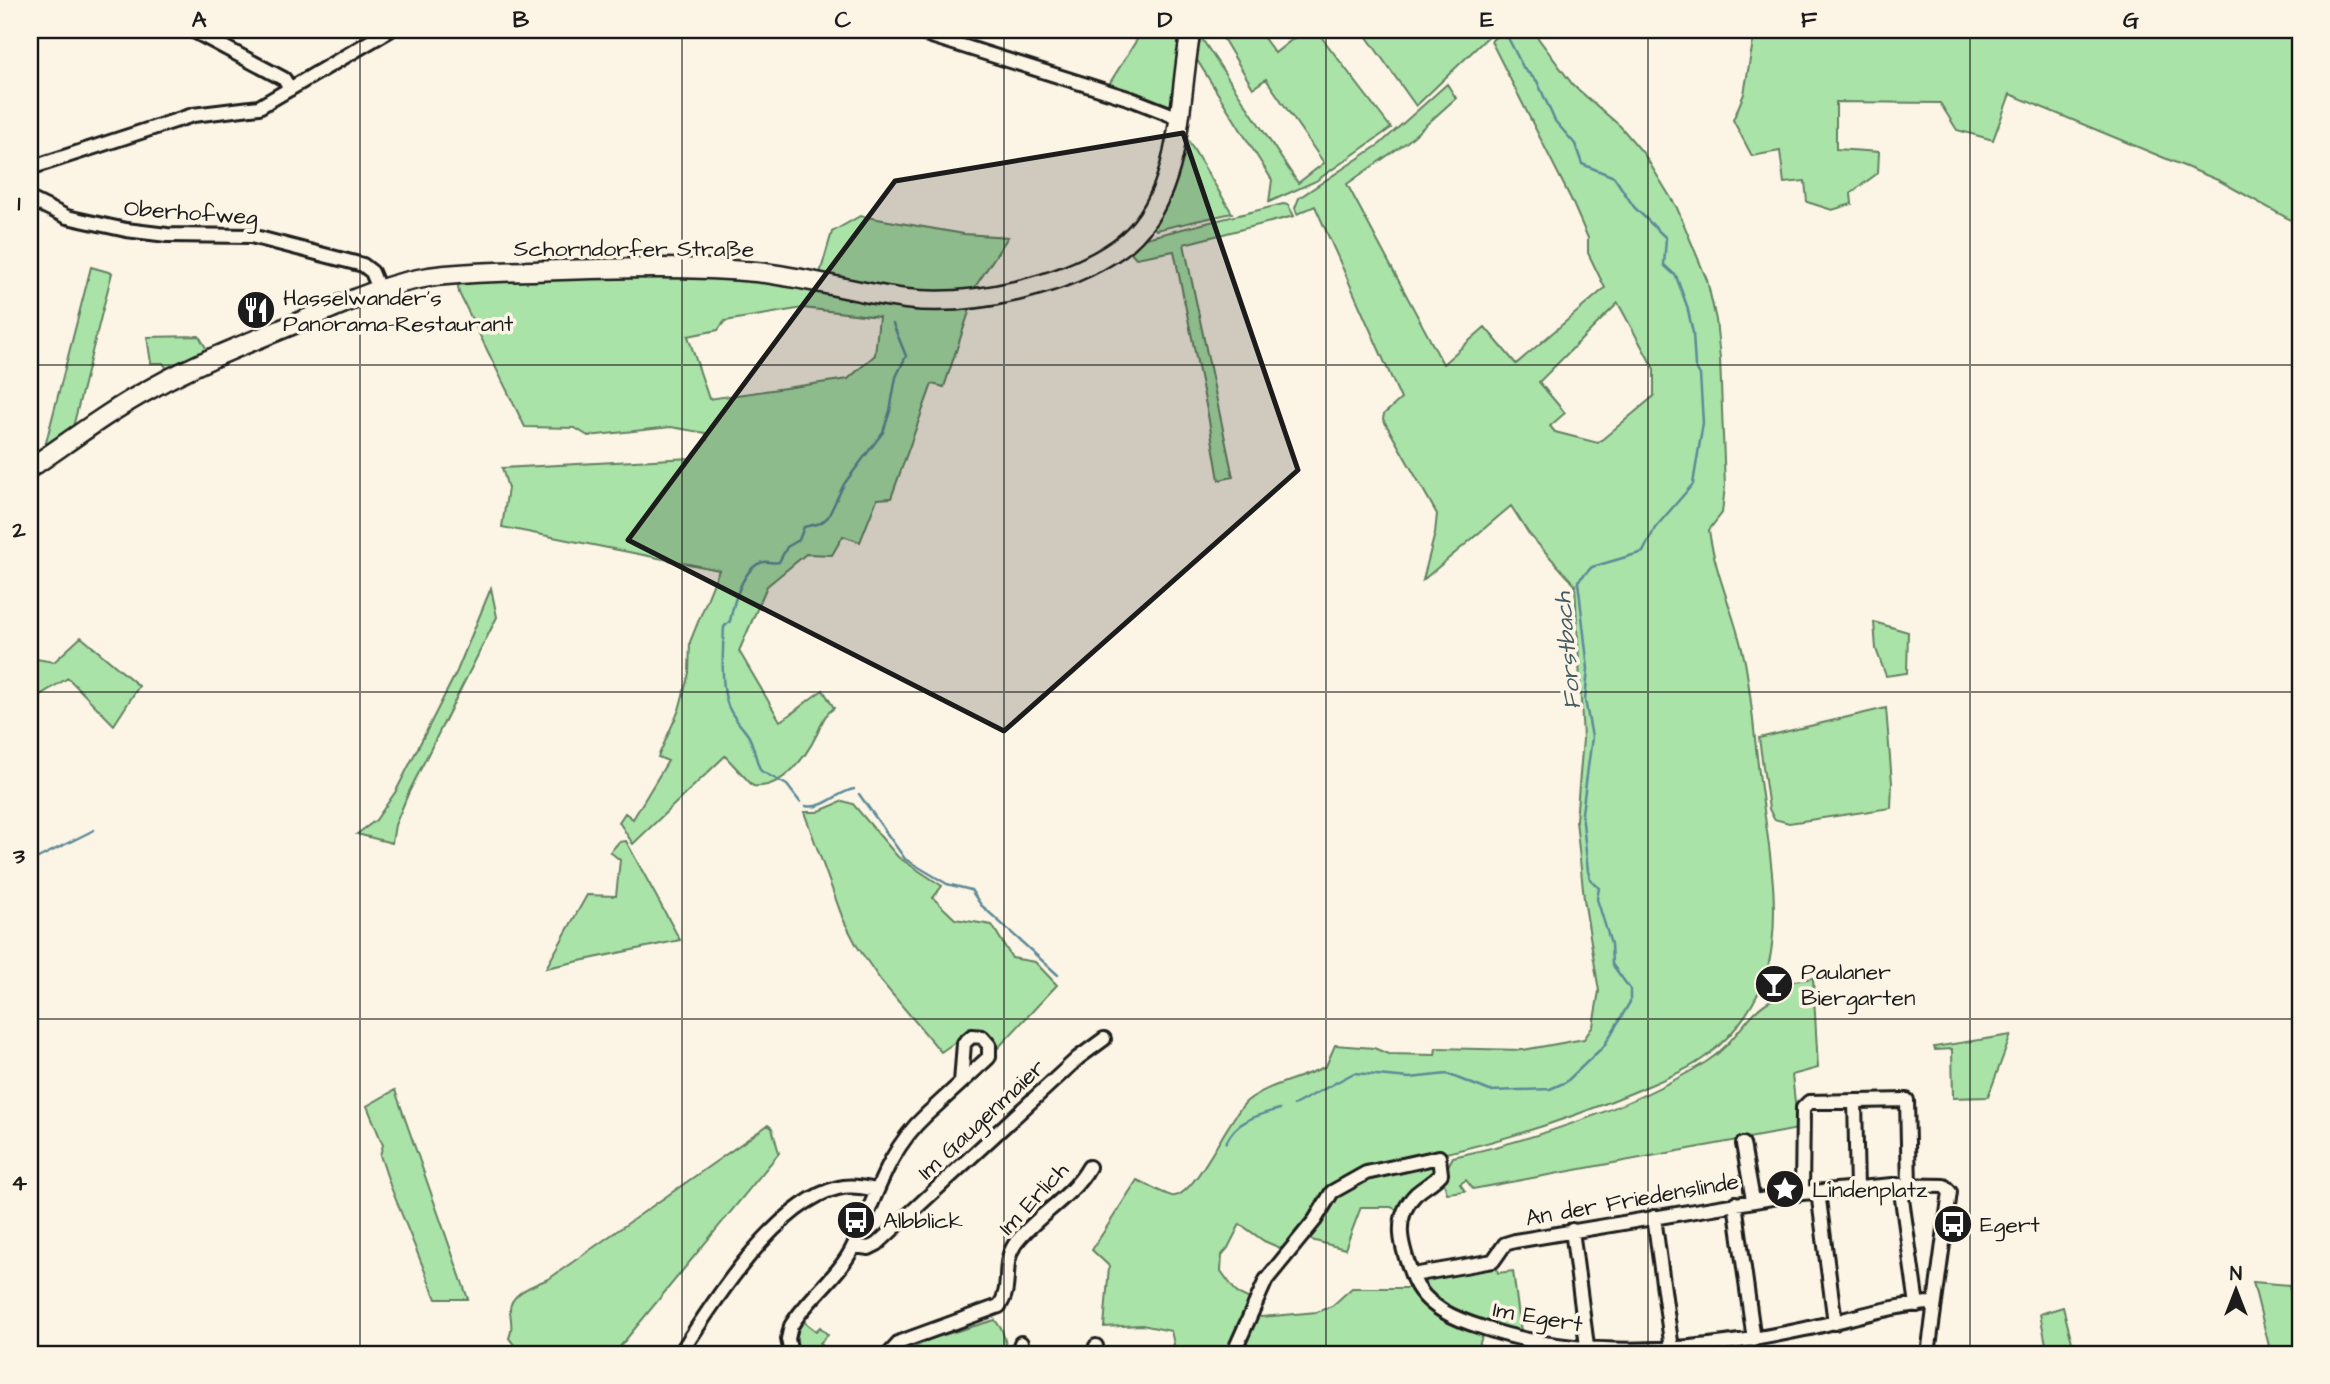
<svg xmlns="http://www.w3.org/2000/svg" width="2330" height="1384" font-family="'Architects Daughter',sans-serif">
	<rect width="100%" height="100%" fill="#fcf5e5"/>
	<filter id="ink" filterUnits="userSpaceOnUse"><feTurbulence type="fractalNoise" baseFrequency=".0143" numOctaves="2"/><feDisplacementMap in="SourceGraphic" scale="14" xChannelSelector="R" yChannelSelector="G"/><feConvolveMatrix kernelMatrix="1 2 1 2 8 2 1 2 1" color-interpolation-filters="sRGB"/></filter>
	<g filter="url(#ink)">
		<!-- green -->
		<path fill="#aae3a7" stroke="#638062" stroke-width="2" fill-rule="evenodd" d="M1143 30H1187L1173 109 1106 89Z
			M1196 30H1200L1198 33 1298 183 1324 163 1266 79 1253 88 1218 30H1258L1275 53 1304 30H1316L1391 128 1316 181 1269 202 1272 180 1197 60 1191 56Z
			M1362 30H1495L1416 106Z
			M1504 30H1532L1573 85 1620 126 1644 154 1677 208 1707 280 1716 320 1720 359 1725 486 1722 513 1709 530C1715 575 1736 617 1745 662 1752 699 1754 736 1759 773 1766 833 1783 907 1768 967 1759 1001 1736 1033 1709 1054 1688 1071 1659 1081 1634 1092 1567 1120 1503 1141 1433 1156L1438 1168 1400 1211 1391 1207H1361L1345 1249 1304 1238 1285 1250 1264 1241 1240 1224 1228 1248 1222 1255 1221 1271 1237 1293 1252 1300 1253 1313 1261 1317 1317 1312 1332 1306 1352 1288H1414L1484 1331 1476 1354H1169L1174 1344 1171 1331 1142 1325 1104 1327 1109 1266 1092 1250 1137 1180C1148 1185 1161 1193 1172 1196 1194 1200 1228 1117 1247 1101 1270 1083 1301 1079 1326 1066L1335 1045 1374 1048 1388 1054 1435 1055 1436 1048 1523 1050 1584 1039 1593 1026 1599 991 1584 899 1576 820 1583 739 1575 585 1529 534 1511 506 1423 580 1435 533 1437 514 1383 419 1384 414 1401 399 1315 206 1297 214 1295 208 1299 198 1380 144 1447 84 1456 98 1407 142 1347 184 1443 364 1485 327 1516 364 1605 288 1588 253V238L1571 199 1491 41ZM1618 303 1654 369V396L1598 443 1555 432 1550 426 1565 413 1539 382Z
			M1755 30H2300V225L2220 181 2010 94 1993 140 1957 130 1940 103 1836 102V149L1879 152 1878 173 1851 193 1852 204 1832 210 1807 202 1805 181 1784 183 1780 151 1752 156 1733 120 1744 94Z
			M1183 132 1232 213 1156 230 1152 225Z
			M1283 204 1288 205 1294 216 1184 244 1233 477 1219 480 1208 415 1174 251 1136 258 1127 248 1142 239Z
			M860 216 964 234 1008 237 971 293 936 296 819 277 832 232Z
			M91 267 112 273 71 435 43 454Z
			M715 274 972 303 944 387 932 384 891 498 877 499 860 542 843 536 832 555 806 554 767 586 739 651 780 721C796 712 807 700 823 690L834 708C822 717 823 722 817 734 805 759 782 789 753 786L725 756 633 844 619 822 625 813 633 819 668 761 658 757 679 710 689 673 690 642 719 570 502 527 508 488 502 468 691 458 707 440 706 433 671 427 588 436 575 428 525 427 459 293 457 279ZM803 308 879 317 875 355 848 379 709 399 688 336 718 330 725 321Z
			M199 336 209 353 170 373 163 363H151L147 337Z
			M491 588 497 617 408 794 395 825 392 843 357 834 376 820 396 791 457 671Z
			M1874 622 1908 632 1907 673 1886 676 1876 649Z
			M81 637 139 686 114 725 68 678 30 701V658L54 662Z
			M1886 708 1892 783 1891 808 1789 823 1774 819 1769 809 1759 738Z
			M843 801 853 804 898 857 942 886 933 898 955 919 992 925 1012 958 1035 962 1057 985 998 1048 993 1041 967 1034 941 1052 881 981 857 946 843 919 804 812H817Z
			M626 841 680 940 546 968 587 895 616 896 620 860 610 852 619 842Z
			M1813 978 1818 1068 1792 1075 1798 1129 1473 1189 1466 1180 1460 1184 1465 1191 1447 1193 1442 1177 1453 1157C1536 1139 1633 1107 1706 1062 1738 1042 1745 1012 1775 998L1776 984Z
			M2011 1035 1988 1097 1953 1098 1952 1049 1935 1050 1934 1047Z
			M395 1090 468 1299H436L390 1185 380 1155 383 1145 367 1106Z
			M768 1125 772 1128 779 1153 614 1354H521L509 1338C513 1329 511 1321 510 1311 509 1292 536 1285 550 1278Z
			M1496 1265 1498 1273 1513 1271 1521 1332 1504 1331 1434 1302 1421 1284 1425 1277Z
			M2253 1282 2289 1285 2300 1335V1354H2271Z
			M2063 1307 2072 1342 2047 1349 2040 1314Z
			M995 1320 1002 1330 1009 1354H903L930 1339Z
			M803 1321 816 1331 820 1327 828 1335 820 1343 830 1354H799L796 1334Z"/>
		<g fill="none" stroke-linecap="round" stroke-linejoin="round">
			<!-- stream -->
			<path stroke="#5d8a98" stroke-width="2.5" d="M859 794 905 859 947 884 971 890 981 905 1058 975
				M800 802 787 785 761 771C755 760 754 744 748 735 741 725 734 719 729 708 720 689 723 647 724 627L730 621C733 605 743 565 764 562 770 561 773 564 779 562L787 547 799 540 804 527 821 523 828 517 844 484 883 432 890 411 896 377 906 356 893 324
				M806 806C823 810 837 792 854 789
				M30 862 94 830
				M1294 1105 1354 1073 1410 1078 1447 1074 1490 1091 1550 1089 1566 1082 1604 1046 1630 1002V989L1612 964 1611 944 1597 899 1599 888 1590 879 1588 871 1582 813 1592 737 1585 700 1588 669 1578 581 1592 567 1643 552 1655 528 1693 484 1703 423 1700 375 1695 366 1693 333 1687 306 1676 276 1664 265 1666 238 1634 207 1614 177 1582 164 1575 144 1555 121 1537 81 1524 69 1504 30
				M1226 1143C1236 1120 1258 1115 1280 1109"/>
			<!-- minor casing -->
			<g stroke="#1c1c1c" stroke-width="18">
				<path id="minor" d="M192 30 284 79 290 89
					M912 30 1131 99 1177 117
					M30 168 193 115 259 107 390 30
					M30 199 67 217 126 230 167 235 251 236 363 265 372 272 379 289
					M1855 1101 1857 1189
					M1743 1144 1753 1200
					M1900 1185 1917 1305
					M1818 1192 1835 1323
					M1802 1193 1803 1108 1809 1102 1907 1100 1909 1186
					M1735 1203 1754 1340
					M1654 1217 1672 1349
					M1572 1230 1587 1346
					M854 1246 869 1248 877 1244 1078 1058 1104 1039
					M1413 1275 1493 1261 1505 1244 1515 1241 1802 1193 1893 1185 1944 1186 1950 1192 1928 1354
					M1096 1346V1354
					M680 1354C712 1304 776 1202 838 1188 850 1185 863 1187 875 1190
					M791 1354 788 1339 791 1326C808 1297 840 1276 854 1245 876 1198 886 1152 926 1115L988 1058 989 1057V1045L982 1037 972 1036 964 1043 961 1083
					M889 1354 900 1342 999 1306C1013 1288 1001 1264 1015 1244 1036 1215 1071 1199 1089 1167
					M1017 1354 1021 1343
					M1233 1354 1266 1280 1315 1220 1332 1192 1366 1173 1439 1157 1441 1174C1434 1182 1424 1187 1416 1194 1391 1219 1402 1248 1413 1278 1425 1307 1455 1319 1484 1328 1584 1362 1703 1351 1805 1329 1843 1321 1898 1303 1935 1303"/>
			</g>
			<!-- secondary casing -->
			<g stroke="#1c1c1c" stroke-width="23">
				<path id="secondary" d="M30 468C70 441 109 411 152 388 200 361 253 341 304 320 345 303 385 284 429 277 473 271 517 272 561 270 626 268 691 266 756 272 807 277 856 293 906 299 971 307 1066 286 1119 248 1185 200 1177 102 1191 30"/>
			</g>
			<!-- minor -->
			<use href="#minor" stroke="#fcf5e5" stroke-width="12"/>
			<!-- secondary -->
			<use href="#secondary" stroke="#fcf5e5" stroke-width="18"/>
		</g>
	</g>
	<!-- marked area -->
	<path fill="#1c1c1c" fill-opacity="0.2" stroke="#1c1c1c" stroke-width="5" stroke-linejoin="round" d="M1183 133 1298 470 1004 731 628 540 895 181Z"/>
	<!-- grid -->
	<path fill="none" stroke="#1c1c1c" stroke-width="2" stroke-opacity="0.55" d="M360 30V1354M682 30V1354M1004 30V1354M1326 30V1354M1648 30V1354M1970 30V1354M30 365H2300M30 692H2300M30 1019H2300"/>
	<!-- icons -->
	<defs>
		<g id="restaurant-disc" transform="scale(2.0125)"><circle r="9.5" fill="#1c1c1c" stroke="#fcf5e5"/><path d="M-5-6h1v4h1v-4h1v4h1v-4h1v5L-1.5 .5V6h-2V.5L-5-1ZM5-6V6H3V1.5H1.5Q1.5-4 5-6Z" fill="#fff"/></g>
		<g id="bar-disc" transform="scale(2.0125)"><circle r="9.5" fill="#1c1c1c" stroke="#fcf5e5"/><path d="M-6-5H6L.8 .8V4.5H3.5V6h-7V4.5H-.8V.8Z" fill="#fff"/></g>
		<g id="sight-disc" transform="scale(2.0125)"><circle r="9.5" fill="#1c1c1c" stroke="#fcf5e5"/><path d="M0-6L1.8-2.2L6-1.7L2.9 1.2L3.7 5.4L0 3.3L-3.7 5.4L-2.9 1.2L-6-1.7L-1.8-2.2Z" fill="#fff"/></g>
		<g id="bus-disc" transform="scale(2.0125)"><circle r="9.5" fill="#1c1c1c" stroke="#fcf5e5"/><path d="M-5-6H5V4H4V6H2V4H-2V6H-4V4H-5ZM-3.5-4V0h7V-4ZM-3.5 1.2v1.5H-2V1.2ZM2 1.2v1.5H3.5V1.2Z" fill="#fff"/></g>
	</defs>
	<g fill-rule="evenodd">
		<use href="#restaurant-disc" x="256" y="310"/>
		<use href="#bar-disc" x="1774" y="984"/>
		<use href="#sight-disc" x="1785" y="1189"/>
		<use href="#bus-disc" x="856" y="1220"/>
		<use href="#bus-disc" x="1953" y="1224"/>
	</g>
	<g text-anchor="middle" stroke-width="7" stroke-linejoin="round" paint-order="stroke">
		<!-- street labels -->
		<g font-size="23" fill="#1c1c1c" stroke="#fcf5e5">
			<text transform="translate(191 212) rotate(4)" y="8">Oberhofweg</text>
			<text x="634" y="256">Schorndorfer Straße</text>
			<text transform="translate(981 1119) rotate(-43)" y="8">Im Gaugenmaier</text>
			<text transform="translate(1033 1198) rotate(-47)" y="8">Im Erlich</text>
			<text transform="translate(1632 1199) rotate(-10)" y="8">An der Friedenslinde</text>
			<text transform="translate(1538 1316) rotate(10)" y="8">Im Egert</text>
		</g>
		<!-- poi labels -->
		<g font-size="23" fill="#1c1c1c" stroke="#fcf5e5" text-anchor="start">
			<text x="283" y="305">Hasselwander's<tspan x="283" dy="26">Panorama-Restaurant</tspan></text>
			<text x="1801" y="979">Paulaner<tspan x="1801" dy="26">Biergarten</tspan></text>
			<text x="1812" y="1197">Lindenplatz</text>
			<text x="883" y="1228">Albblick</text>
			<text x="1980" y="1232">Egert</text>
		</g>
		<!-- water labels -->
		<g font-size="24" font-style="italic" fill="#425c64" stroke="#fcf5e5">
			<text transform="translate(1567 651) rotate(-95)" y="8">Forstbach</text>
		</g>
	</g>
	<!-- margin -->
	<rect width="2330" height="1384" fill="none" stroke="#fcf5e5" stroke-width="77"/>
	<!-- north arrow -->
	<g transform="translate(2236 1290)" stroke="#fcf5e5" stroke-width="5" paint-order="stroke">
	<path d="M0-5L12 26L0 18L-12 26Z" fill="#1c1c1c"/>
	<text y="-10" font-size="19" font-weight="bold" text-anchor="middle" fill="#1c1c1c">N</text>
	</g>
	<rect x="38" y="38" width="2254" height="1308" fill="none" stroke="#1c1c1c" stroke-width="2.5"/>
	<g font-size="23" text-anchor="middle" font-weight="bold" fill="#1c1c1c">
		<text x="199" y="27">A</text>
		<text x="521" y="27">B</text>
		<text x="843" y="27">C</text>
		<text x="1165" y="27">D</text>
		<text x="1487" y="27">E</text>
		<text x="1809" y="27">F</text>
		<text x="2131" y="27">G</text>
		<text x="19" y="210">1</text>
		<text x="19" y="537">2</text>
		<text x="19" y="863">3</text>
		<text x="19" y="1190">4</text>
	</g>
</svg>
